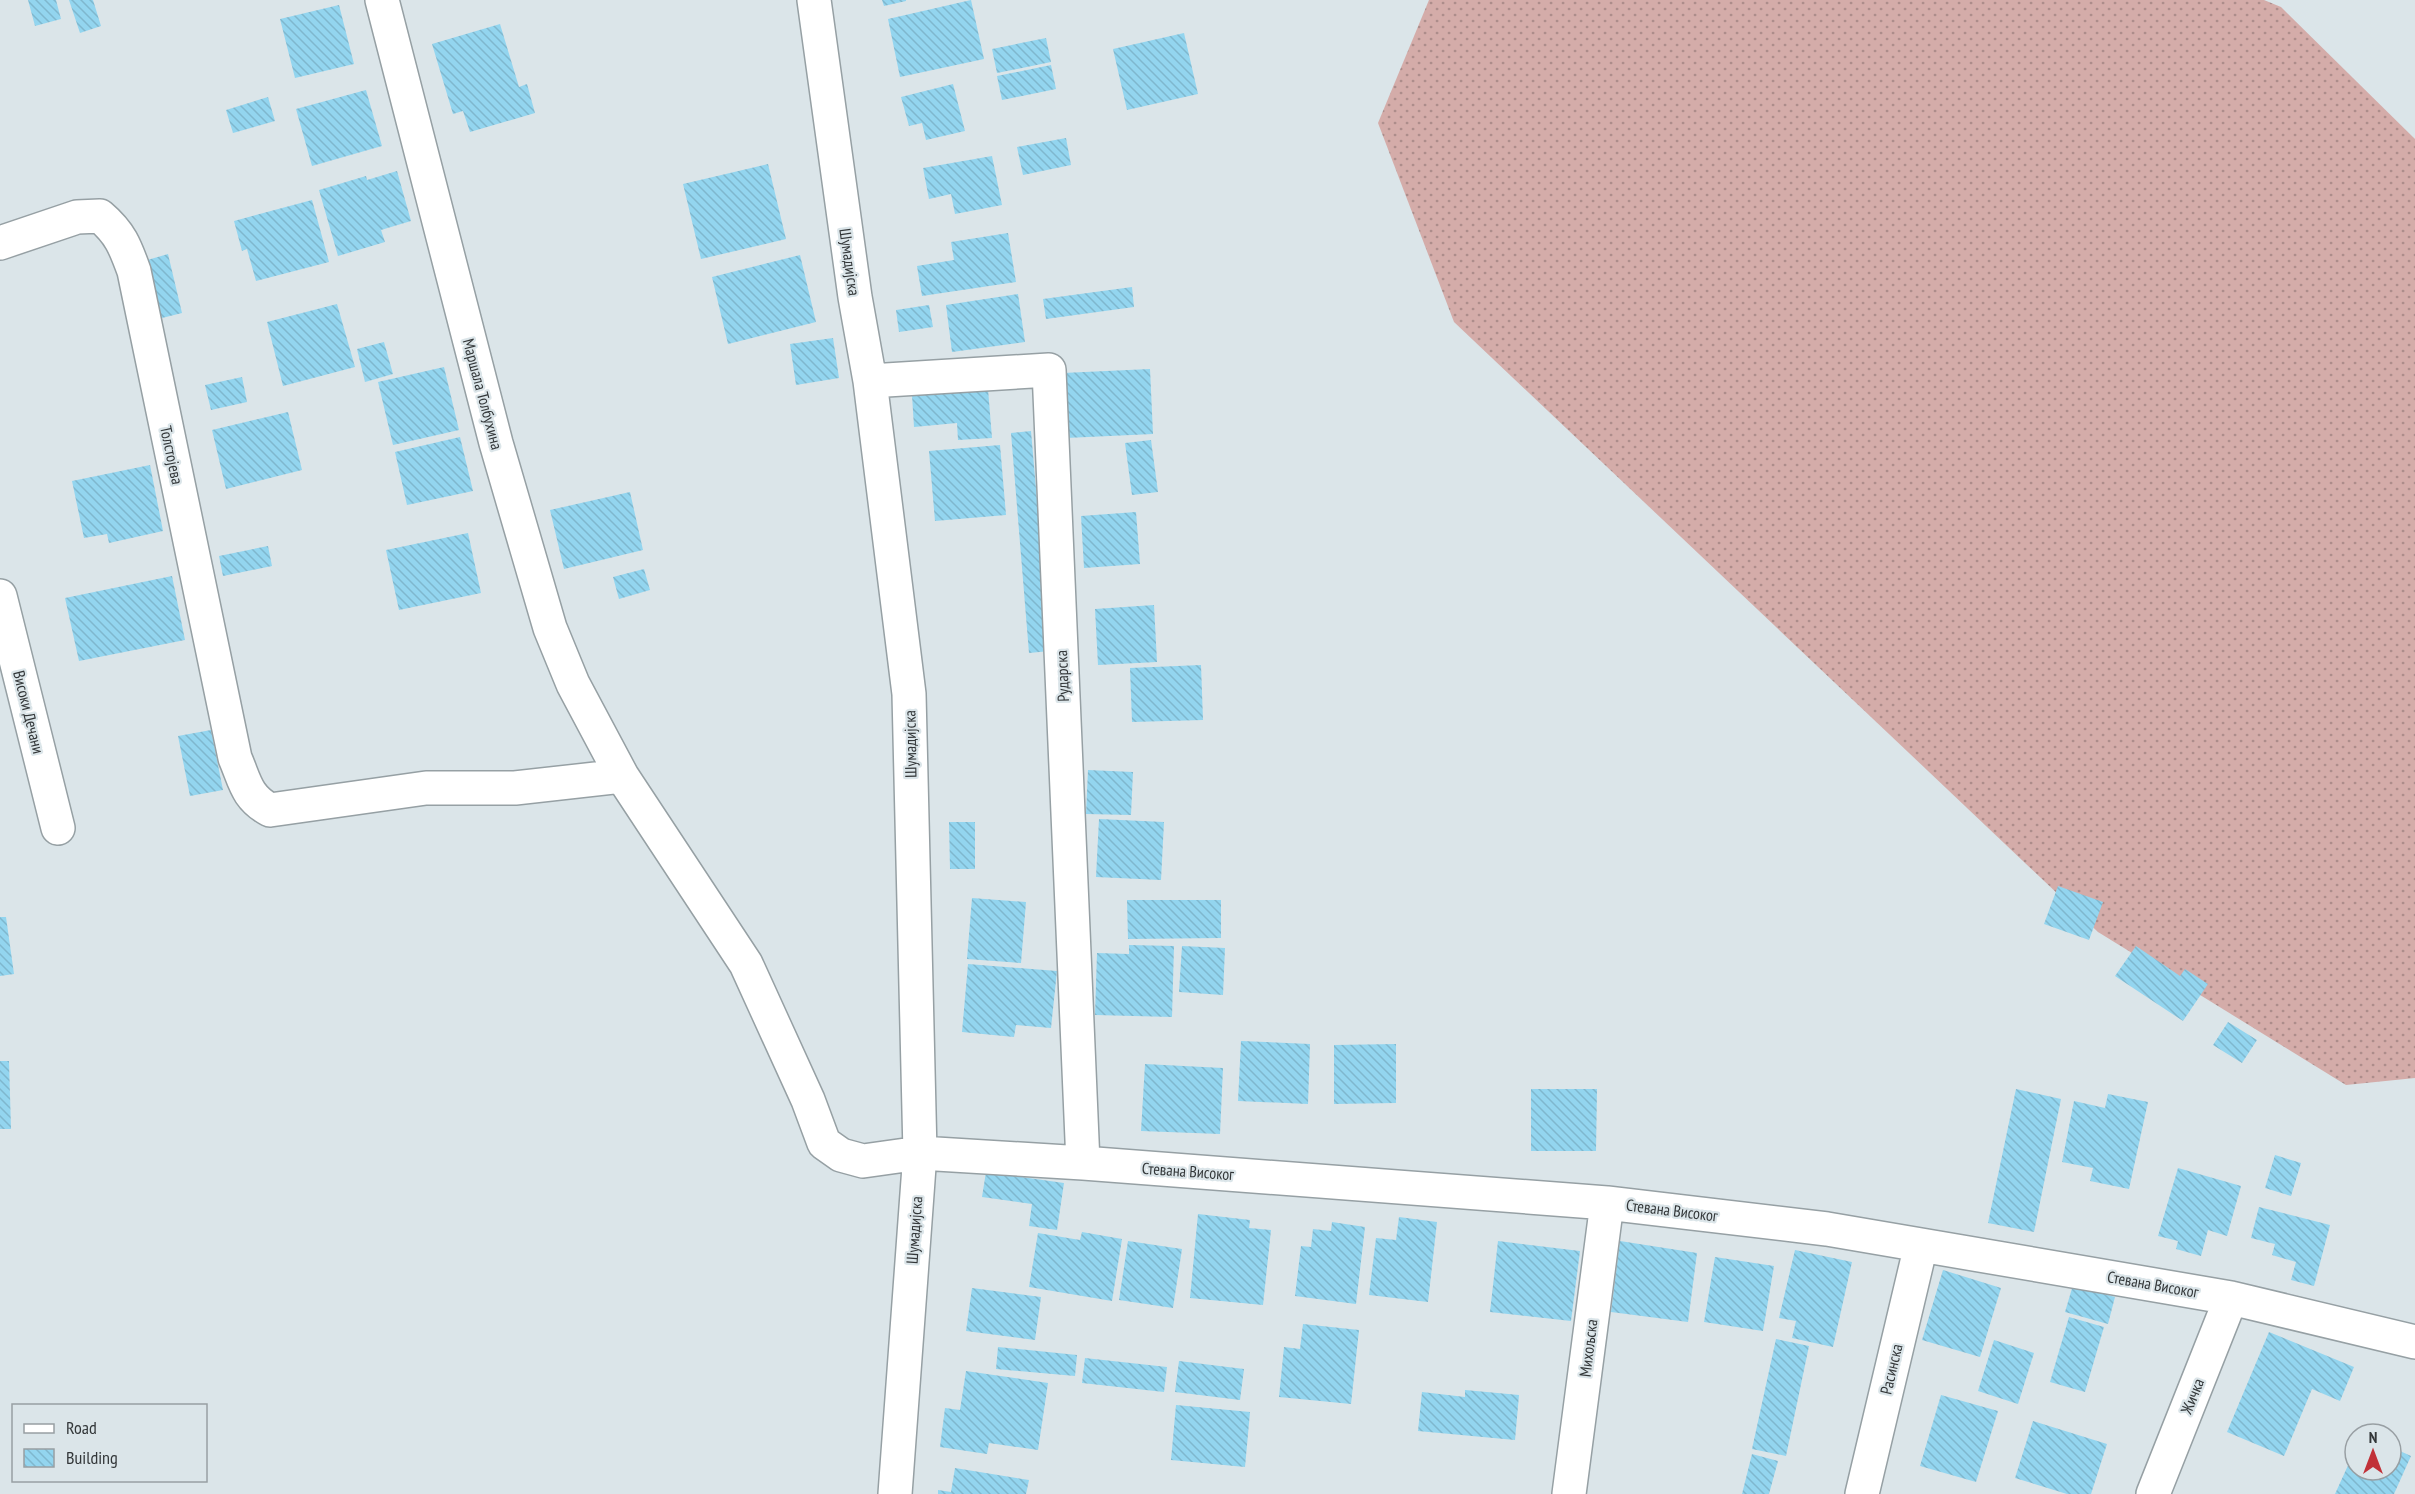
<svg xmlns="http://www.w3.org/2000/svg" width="2415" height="1494" font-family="'PT Sans Narrow',sans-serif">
	<defs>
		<pattern id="grass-dots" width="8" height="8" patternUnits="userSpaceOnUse" patternTransform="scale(1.5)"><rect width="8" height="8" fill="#d4aca9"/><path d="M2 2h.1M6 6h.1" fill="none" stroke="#ad8d8b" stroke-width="1.8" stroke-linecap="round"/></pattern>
		<pattern id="building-back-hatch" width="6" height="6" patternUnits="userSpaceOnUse" patternTransform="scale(1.5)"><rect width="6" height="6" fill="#93d5ef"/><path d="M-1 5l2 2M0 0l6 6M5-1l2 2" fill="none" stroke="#7fb7ce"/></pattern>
	</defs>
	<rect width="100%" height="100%" fill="#dbe5e9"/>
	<!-- grass -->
	<path fill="url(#grass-dots)" d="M1429 0H2264L2281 7 2415 139V1078L2346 1085 2098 932 1454 322 1378 123Z"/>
	<!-- building -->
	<path fill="url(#building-back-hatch)" d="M28 0H56L61 19 35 26Z
		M69 0H93L101 26 80 33Z
		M882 0H906V1L884 6Z
		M971 0 984 59 900 77 888 19Z
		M339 5 354 64 295 78 280 19Z
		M500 24 519 87 527 84 535 113 470 132 463 111 453 114 432 44Z
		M1184 33 1198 94 1127 110 1113 49Z
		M1046 38 1051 62 997 73 992 49Z
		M1051 65 1056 89 1002 100 997 76Z
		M953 84 965 131 926 140 922 123 909 126 901 97Z
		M366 90 382 146 312 166 296 109Z
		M268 97 275 121 233 133 226 110Z
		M1066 138 1071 165 1023 175 1017 147Z
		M992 156 1002 205 955 214 951 194 929 199 923 168Z
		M768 164 786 239 701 259 683 184Z
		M397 171 411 221 381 230 385 242 338 256 319 190 366 176 367 180Z
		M312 200 329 262 256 281 247 249 242 251 234 221Z
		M1008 233 1016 282 922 296 917 266 954 260 951 242Z
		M168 254 182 313 158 319 144 261Z
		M800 255 816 322 728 344 712 277Z
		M1132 287 1134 307 1046 319 1043 299Z
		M1018 294 1025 342 952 352 946 305Z
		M337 304 355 367 283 386 267 322Z
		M929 305 933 327 899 332 896 310Z
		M833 338 839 378 796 385 790 344Z
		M384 342 393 374 365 382 357 349Z
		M444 367 459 430 393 445 378 382Z
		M1150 369 1153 434 1066 438 1063 373Z
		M242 377 247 402 211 410 205 385Z
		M988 389 992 438 958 440 957 423 914 427 912 395Z
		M288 412 302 470 226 489 212 430Z
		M1031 431 1050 651 1029 653 1011 433Z
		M460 437 473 491 407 505 395 452Z
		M1151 440 1158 492 1132 495 1125 443Z
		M1000 445 1006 515 935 521 929 451Z
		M150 465 163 531 109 543 107 534 84 538 72 481Z
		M630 492 643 550 564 569 550 510Z
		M1136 512 1140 564 1084 568 1081 516Z
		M468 533 481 593 399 610 386 550Z
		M268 546 272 566 223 576 219 556Z
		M644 569 650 590 619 599 613 577Z
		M172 576 185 640 79 661 65 598Z
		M1154 605 1157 662 1098 665 1095 609Z
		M1201 665 1203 720 1132 722 1130 668Z
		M211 730 223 790 190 796 178 736Z
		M1088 770 1133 772 1131 815 1086 814Z
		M1099 819 1164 822 1161 880 1096 877Z
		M949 822H975V869H950Z
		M2058 886 2103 902 2089 940 2044 924Z
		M972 898 1026 902 1021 963 967 959Z
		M1127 900H1221V938L1128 939Z
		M0 917H6L14 974 0 976Z
		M1129 945 1174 946 1172 1017 1095 1015 1097 953 1129 954Z
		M1182 946 1225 948 1223 995 1179 992Z
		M2136 946 2180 976 2185 969 2208 984 2183 1021 2115 976Z
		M968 964 1057 971 1051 1028 1016 1025 1014 1037 962 1032Z
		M2228 1022 2257 1040 2242 1063 2213 1045Z
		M1241 1041 1310 1044 1308 1104 1238 1101Z
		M1396 1044V1103L1334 1104V1045Z
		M0 1061H9L11 1129H0Z
		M1145 1064 1223 1068 1220 1134 1141 1131Z
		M1531 1089H1597L1596 1151H1531Z
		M2016 1089 2061 1099 2034 1232 1988 1223Z
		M2108 1094 2148 1102 2129 1189 2090 1181 2093 1168 2062 1162 2074 1101 2105 1108Z
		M2275 1155 2301 1163 2291 1196 2265 1188Z
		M2178 1168 2241 1186 2227 1236 2208 1230 2201 1256 2176 1249 2178 1241 2158 1236Z
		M986 1172 1064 1183 1057 1230 1029 1226 1032 1204 982 1197Z
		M2259 1207 2330 1225 2314 1286 2291 1280 2296 1262 2272 1255 2275 1244 2251 1238Z
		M1198 1214 1250 1220 1249 1228 1271 1230 1263 1305 1190 1298Z
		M1399 1217 1437 1222 1428 1302 1369 1295 1376 1238 1396 1240Z
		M1332 1222 1365 1227 1356 1304 1295 1296 1301 1246 1311 1247 1313 1229 1331 1231Z
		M1082 1232 1122 1239 1112 1301 1029 1287 1038 1233 1080 1240Z
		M1128 1241 1182 1249 1173 1308 1119 1300Z
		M1498 1241 1580 1251 1571 1321 1490 1312Z
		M1620 1241 1697 1253 1688 1322 1611 1312Z
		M1795 1250 1852 1262 1833 1347 1792 1338 1796 1321 1779 1318Z
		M1715 1257 1774 1266 1763 1331 1704 1322Z
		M1943 1270 2001 1288 1980 1357 1922 1340Z
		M2073 1285 2115 1297 2108 1324 2065 1312Z
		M972 1288 1041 1297 1035 1340 966 1331Z
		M2069 1317 2104 1327 2085 1392 2050 1382Z
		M1303 1324 1359 1330 1351 1404 1279 1397 1284 1347 1300 1349Z
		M2269 1332 2354 1367 2340 1401 2312 1389 2284 1456 2227 1432Z
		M1776 1339 1809 1346 1786 1456 1752 1449Z
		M1994 1340 2034 1353 2018 1404 1978 1391Z
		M998 1347 1077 1355 1075 1376 996 1369Z
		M1085 1358 1167 1367 1164 1392 1082 1383Z
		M1179 1361 1244 1369 1240 1400 1175 1392Z
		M966 1371 1048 1383 1038 1450 989 1443 987 1454 940 1447 945 1408 960 1410Z
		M1465 1390 1519 1395 1515 1440 1418 1431 1422 1392 1465 1397Z
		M1941 1395 1998 1411 1976 1482 1920 1466Z
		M1176 1405 1250 1412 1245 1467 1171 1460Z
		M2033 1421 2107 1444 2091 1494H2067L2015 1478Z
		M2391 1447 2411 1456 2394 1494H2335L2355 1450V1470H2391Z
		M1752 1454 1778 1461 1769 1494H1742Z
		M955 1468 1029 1480 1026 1494H938V1490L951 1492Z"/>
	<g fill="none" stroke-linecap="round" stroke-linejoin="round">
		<!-- minor casing -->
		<g stroke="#96a0a4" stroke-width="36">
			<path id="minor" d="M382 0 496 443 550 628 573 684 622 776 746 964 808 1100 824 1143 841 1155 863 1161 920 1153 1083 1163 1607 1203 1827 1229 2231 1298 2415 1342
				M814 0 855 297 870 381 909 694 920 1153 895 1494
				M0 243 77 217 100 216C120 233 125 246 134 271L235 758C245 781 246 797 270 810L426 788H515L622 776
				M870 381 1049 370 1083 1163
				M0 596 58 828
				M1569 1494 1607 1203
				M1862 1494 1921 1245
				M2153 1494 2231 1298"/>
		</g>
		<!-- minor -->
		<use href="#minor" stroke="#fff" stroke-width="33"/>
	</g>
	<g text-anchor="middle" stroke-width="4.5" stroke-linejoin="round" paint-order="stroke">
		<!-- street labels -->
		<g font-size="16" fill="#333739" stroke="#dbe5e9">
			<text transform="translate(850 262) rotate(82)" y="6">Шумадијска</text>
			<text transform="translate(483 394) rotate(75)" y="6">Маршала Толбухина</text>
			<text transform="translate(172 455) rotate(78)" y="6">Толстојева</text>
			<text transform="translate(1062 676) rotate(-92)" y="6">Рударска</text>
			<text transform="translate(29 712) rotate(76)" y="6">Високи Дечани</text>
			<text transform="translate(910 744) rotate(-91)" y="6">Шумадијска</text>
			<text transform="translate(1188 1171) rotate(4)" y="6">Стевана Високог</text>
			<text transform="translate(1672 1210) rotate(7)" y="6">Стевана Високог</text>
			<text transform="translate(914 1230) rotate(-86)" y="6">Шумадијска</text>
			<text transform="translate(2153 1284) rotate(10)" y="6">Стевана Високог</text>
			<text transform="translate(1588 1348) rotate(-83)" y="6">Михољска</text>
			<text transform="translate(1891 1369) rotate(-77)" y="6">Расинска</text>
			<text transform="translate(2192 1396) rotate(-68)" y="6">Жичка</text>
		</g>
	</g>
	<!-- legend -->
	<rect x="12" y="1404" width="195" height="78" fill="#dbe5e9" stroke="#989fa3" stroke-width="1.5"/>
	<rect x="24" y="1424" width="30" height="9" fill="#ffffff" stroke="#989fa3" stroke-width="1.5"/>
	<text x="66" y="1434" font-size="18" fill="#333739">Road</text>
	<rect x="24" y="1449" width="30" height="18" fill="url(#building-back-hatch)" stroke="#989fa3" stroke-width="1.5"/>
	<text x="66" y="1464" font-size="18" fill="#333739">Building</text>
	<!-- north arrow -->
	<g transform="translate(2373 1452)"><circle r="28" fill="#dbe5e9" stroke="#989fa3" stroke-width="1.5"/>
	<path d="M0-4.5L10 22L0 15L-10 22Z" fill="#c13138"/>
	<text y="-9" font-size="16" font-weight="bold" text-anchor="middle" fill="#333739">N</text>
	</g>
</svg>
